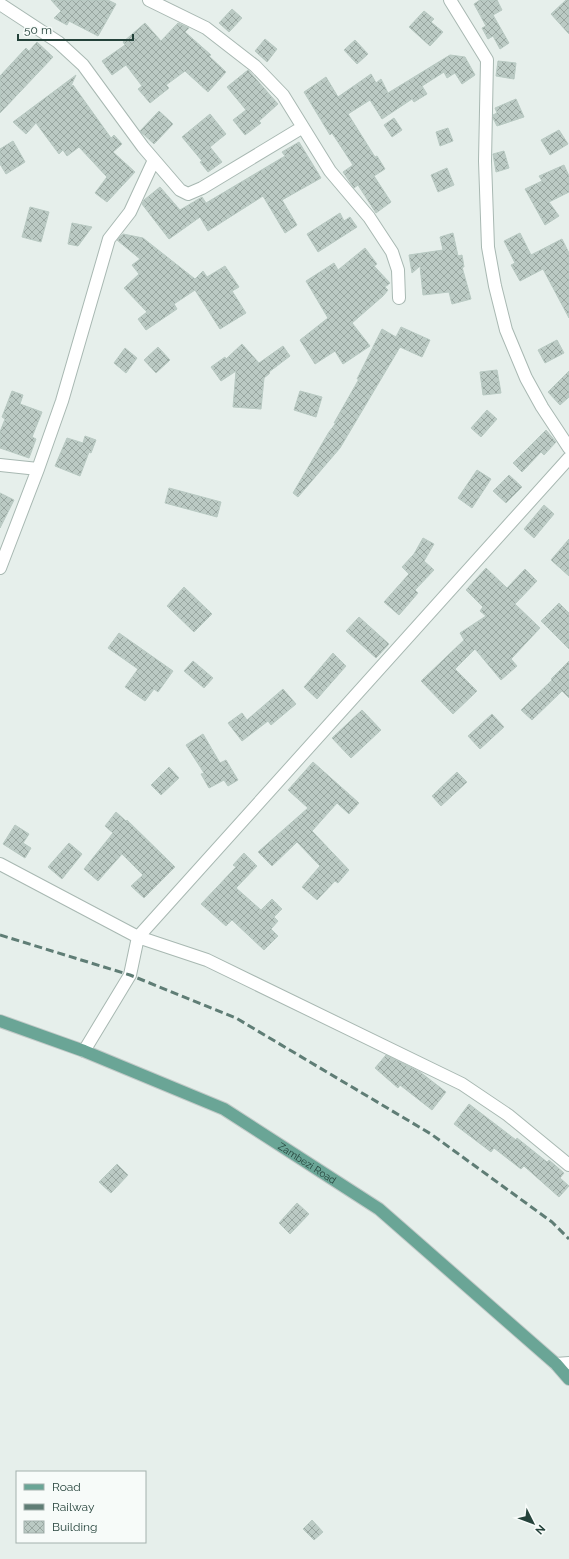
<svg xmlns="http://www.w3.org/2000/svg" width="569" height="1559" font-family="Raleway,sans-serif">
	<defs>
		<pattern id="building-cross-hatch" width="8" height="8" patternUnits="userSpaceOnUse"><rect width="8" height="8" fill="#bbcac4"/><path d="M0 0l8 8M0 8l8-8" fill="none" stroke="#98a6a0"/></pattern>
	</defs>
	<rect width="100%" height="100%" fill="#e6efeb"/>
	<!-- building -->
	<path fill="url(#building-cross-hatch)" stroke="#b8c9c2" d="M51 0H108L116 4 98 36 69 21 67 25 54 18 61 11Z
		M480 0H497L502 10 493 15 509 43 500 49 493 36 488 39 482 28 486 26 474 4Z
		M566 0H569V34L551 14Z
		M232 9 242 18 229 32 219 23Z
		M424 11 434 19 431 22 443 32 430 46 409 27Z
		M145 23 161 41 178 23 189 28 185 32 211 55 209 56 226 72 208 92 185 71 166 85 169 88 150 103 138 89 142 86 126 65 112 75 102 61 125 45 123 42Z
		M265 39 277 49 267 62 255 51Z
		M355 40 368 54 357 64 344 50Z
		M37 42 53 57 0 113V76L26 48 29 51Z
		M450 55 465 57 475 75 462 84 455 73 447 78 444 72 422 86 427 94 414 102 412 99 382 119 370 100 348 114 375 157 377 156 385 169 374 176 391 202 376 213 358 185 354 188 343 172 353 165 332 133 330 135 304 92 326 77 338 97 371 74 376 83 381 79 388 93Z
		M498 61 516 63 514 79 496 76Z
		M248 70 278 104 259 121 261 123 245 135 233 120 246 110 227 87Z
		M76 75 70 88 73 85 111 138 114 135 122 144 113 152 135 172 107 202 95 193 107 177 79 147 67 156 63 150 59 154 36 123 26 134 13 122Z
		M516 99 524 117 497 126 493 118V115L497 113 495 108Z
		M159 111 173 124 154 144 140 131Z
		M210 114 226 134 210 147 222 162 208 172 200 162 202 161 182 137Z
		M394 118 402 130 392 137 384 125Z
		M448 128 453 141 440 146 436 132Z
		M559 130 568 144 550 155 541 140Z
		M13 141 25 162 6 174 0 164V149Z
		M299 142 321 178 282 200 297 225 285 233 263 196 208 231 200 217 169 239 142 204 144 200 160 187 180 210 202 197 206 203 285 156 282 152Z
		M504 151 509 168 496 172 493 154Z
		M564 165 569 176V192L549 202 559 216 545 225 525 189 542 181 539 176Z
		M447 168 454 185 438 192 431 175Z
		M30 207 49 212 41 242 22 237Z
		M340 213 344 221 350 217 357 227 318 252 307 234Z
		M72 223 92 227 78 246 68 244Z
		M453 233 458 256 462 255 464 267H462L471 299 452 304 449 292 423 295 420 266 412 273 409 255 443 250 440 237Z
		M520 233 531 255 562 239 569 253V318L543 269 520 281 511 265 515 263 504 241Z
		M123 234 143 238 195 279 203 271 207 277 225 266 239 287 232 291 246 313 220 329 195 290 174 304 177 309 146 330 138 319 147 312 124 288 139 274 132 265 140 259 117 240Z
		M365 248 377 264 374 266 390 283 385 287 388 290 383 296 352 323 370 346 343 364 335 351 315 364 300 340 328 318 306 281 334 263 338 270Z
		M401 327 430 340 422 357 400 347 340 448 298 497 293 493 329 432 336 423H334L359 379H357L382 329 396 337Z
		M557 340 564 353 545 363 538 350Z
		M242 344 259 363 283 346 290 356 269 372 270 373 264 378 261 409 233 407 236 371 221 381 211 367 225 357 226 359Z
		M158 347 170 360 156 373 144 360Z
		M125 348 137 358 126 373 114 363Z
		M497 370 501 393 483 395 480 372Z
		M569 371V397L560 405 548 392Z
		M12 391 23 395 20 404 42 412 32 437 36 439 29 458 0 448V432L5 419 2 417Z
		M300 391 322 397 316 417 294 410Z
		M487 410 497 419 481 437 471 428Z
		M546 430 556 442 544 455 541 452 522 472 513 463Z
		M85 436 96 440 91 453 89 452 80 476 55 466 67 438 83 443Z
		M477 470 491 479 472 508 458 498Z
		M509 475 522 487 506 503 493 491Z
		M169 488 221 502 217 517 165 503Z
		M0 493 14 500 0 528Z
		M544 505 554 514 534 538 524 529Z
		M423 538 434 544 424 561 434 570 415 590 418 593 399 615 384 602 409 574 402 567 414 554Z
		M569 539V576L551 560Z
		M486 568 507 588 525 569 537 581 515 604 540 628 511 659 517 666 501 680 475 649 455 669 477 691 453 714 421 681 464 640 460 633 486 616 480 611 483 607 466 590Z
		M184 587 212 614 194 632 167 606Z
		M559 603 569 613V649L541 621Z
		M359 617 389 644 376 658 346 631Z
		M119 633 173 671 158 692 154 689 145 701 125 687 138 669 108 648Z
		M333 653 346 666 317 699 304 687Z
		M193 661 213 678 204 688 184 671Z
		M569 661V698L562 691 532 720 521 710 552 680 551 679Z
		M283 689 296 704 271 725 268 721 242 741 228 723 242 713 247 720Z
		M362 710 381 730 351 758 332 738Z
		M492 714 504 727 480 749 468 736Z
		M203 734 220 763 226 760 238 780 228 786 224 780 209 788 201 774 204 773 186 745Z
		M313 762 359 803 349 814 337 803 312 831 349 870 338 883 335 881 317 900 302 887 320 866 297 842 272 866 258 852 308 808 288 790Z
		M169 767 179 778 161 795 151 785Z
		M457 772 467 782 441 806 432 796Z
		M116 812 126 821 127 820 175 867 144 898 131 886 143 875 122 854 98 881 84 869 113 833 105 826Z
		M15 825 29 834 23 843 31 848 25 858 3 844Z
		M69 843 82 854 62 879 48 867Z
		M244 853 257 866 236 888 261 910 272 899 282 909 274 917 278 921 271 929 278 936 264 950 232 920 226 926 201 904 236 867 233 865Z
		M386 1055 420 1072 446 1092 432 1110 400 1085 398 1088 375 1068Z
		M469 1104 516 1140 517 1138 547 1162 549 1160 564 1173 560 1178 569 1186 559 1197 524 1166 521 1169 494 1148 491 1152 454 1124Z
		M117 1164 128 1175 111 1193 99 1182Z
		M297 1203 309 1214 290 1234 279 1223Z
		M312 1520 323 1532 314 1540 303 1529Z"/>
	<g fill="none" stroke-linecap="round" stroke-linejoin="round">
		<!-- minor casing -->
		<g stroke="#a8b8b2" stroke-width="14">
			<path id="minor" d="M149 0 206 28 255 66 283 95 330 171 369 217 392 252 398 270 399 298
				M450 0 487 60 485 161 488 247 495 286 506 330 526 378 542 407 569 448
				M0 4 58 42 83 65 143 147 180 190 188 194 202 188 303 127
				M0 465 38 469 0 568
				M38 469 62 401 109 239 130 212 154 160
				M0 864 138 937 207 960 462 1084 508 1115 569 1165
				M84 1051 130 975 138 937 569 458
				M556 1364 569 1363"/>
		</g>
		<!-- major casing -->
		<g stroke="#c2cac8" stroke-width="14">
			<g id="major">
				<path id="s1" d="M0 1021 84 1051 224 1109 379 1209 556 1364 569 1379"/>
			</g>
		</g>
		<!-- minor -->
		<use href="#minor" stroke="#fff" stroke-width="12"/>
		<!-- major -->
		<use href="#major" stroke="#6aa596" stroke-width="12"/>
		<!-- rail -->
		<path stroke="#5f7d75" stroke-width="3" stroke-dasharray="8 4" stroke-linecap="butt" d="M0 935 130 975 236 1018 431 1134 552 1222 569 1239"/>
	</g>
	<g text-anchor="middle" stroke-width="3.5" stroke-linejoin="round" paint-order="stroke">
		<!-- street labels -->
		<g font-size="10" fill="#24423a" stroke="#f7fbf9">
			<text dy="4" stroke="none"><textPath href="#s1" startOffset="340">Zambezi Road</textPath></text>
		</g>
	</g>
	<!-- legend -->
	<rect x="16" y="1471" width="130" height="72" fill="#f7fbf9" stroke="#a3b1ad"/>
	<rect x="24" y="1484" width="20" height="6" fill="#6aa596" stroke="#a3b1ad"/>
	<text x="52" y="1491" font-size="12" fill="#24423a">Road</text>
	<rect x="24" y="1504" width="20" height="6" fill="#5f7d75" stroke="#a3b1ad"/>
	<text x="52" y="1511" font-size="12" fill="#24423a">Railway</text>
	<rect x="24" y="1521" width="20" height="12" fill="url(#building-cross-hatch)" stroke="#a3b1ad"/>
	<text x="52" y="1531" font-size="12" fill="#24423a">Building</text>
	<!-- north arrow -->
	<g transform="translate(533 1523) rotate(132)" stroke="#f7fbf9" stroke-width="3" paint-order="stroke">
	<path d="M0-3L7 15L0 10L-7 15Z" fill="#24423a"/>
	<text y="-6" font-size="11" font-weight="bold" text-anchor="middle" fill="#24423a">N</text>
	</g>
	<!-- scale -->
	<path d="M18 34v6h115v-6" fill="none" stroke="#24423a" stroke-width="2"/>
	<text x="24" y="34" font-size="12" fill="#24423a" stroke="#f7fbf9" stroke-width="3" paint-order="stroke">50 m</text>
</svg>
